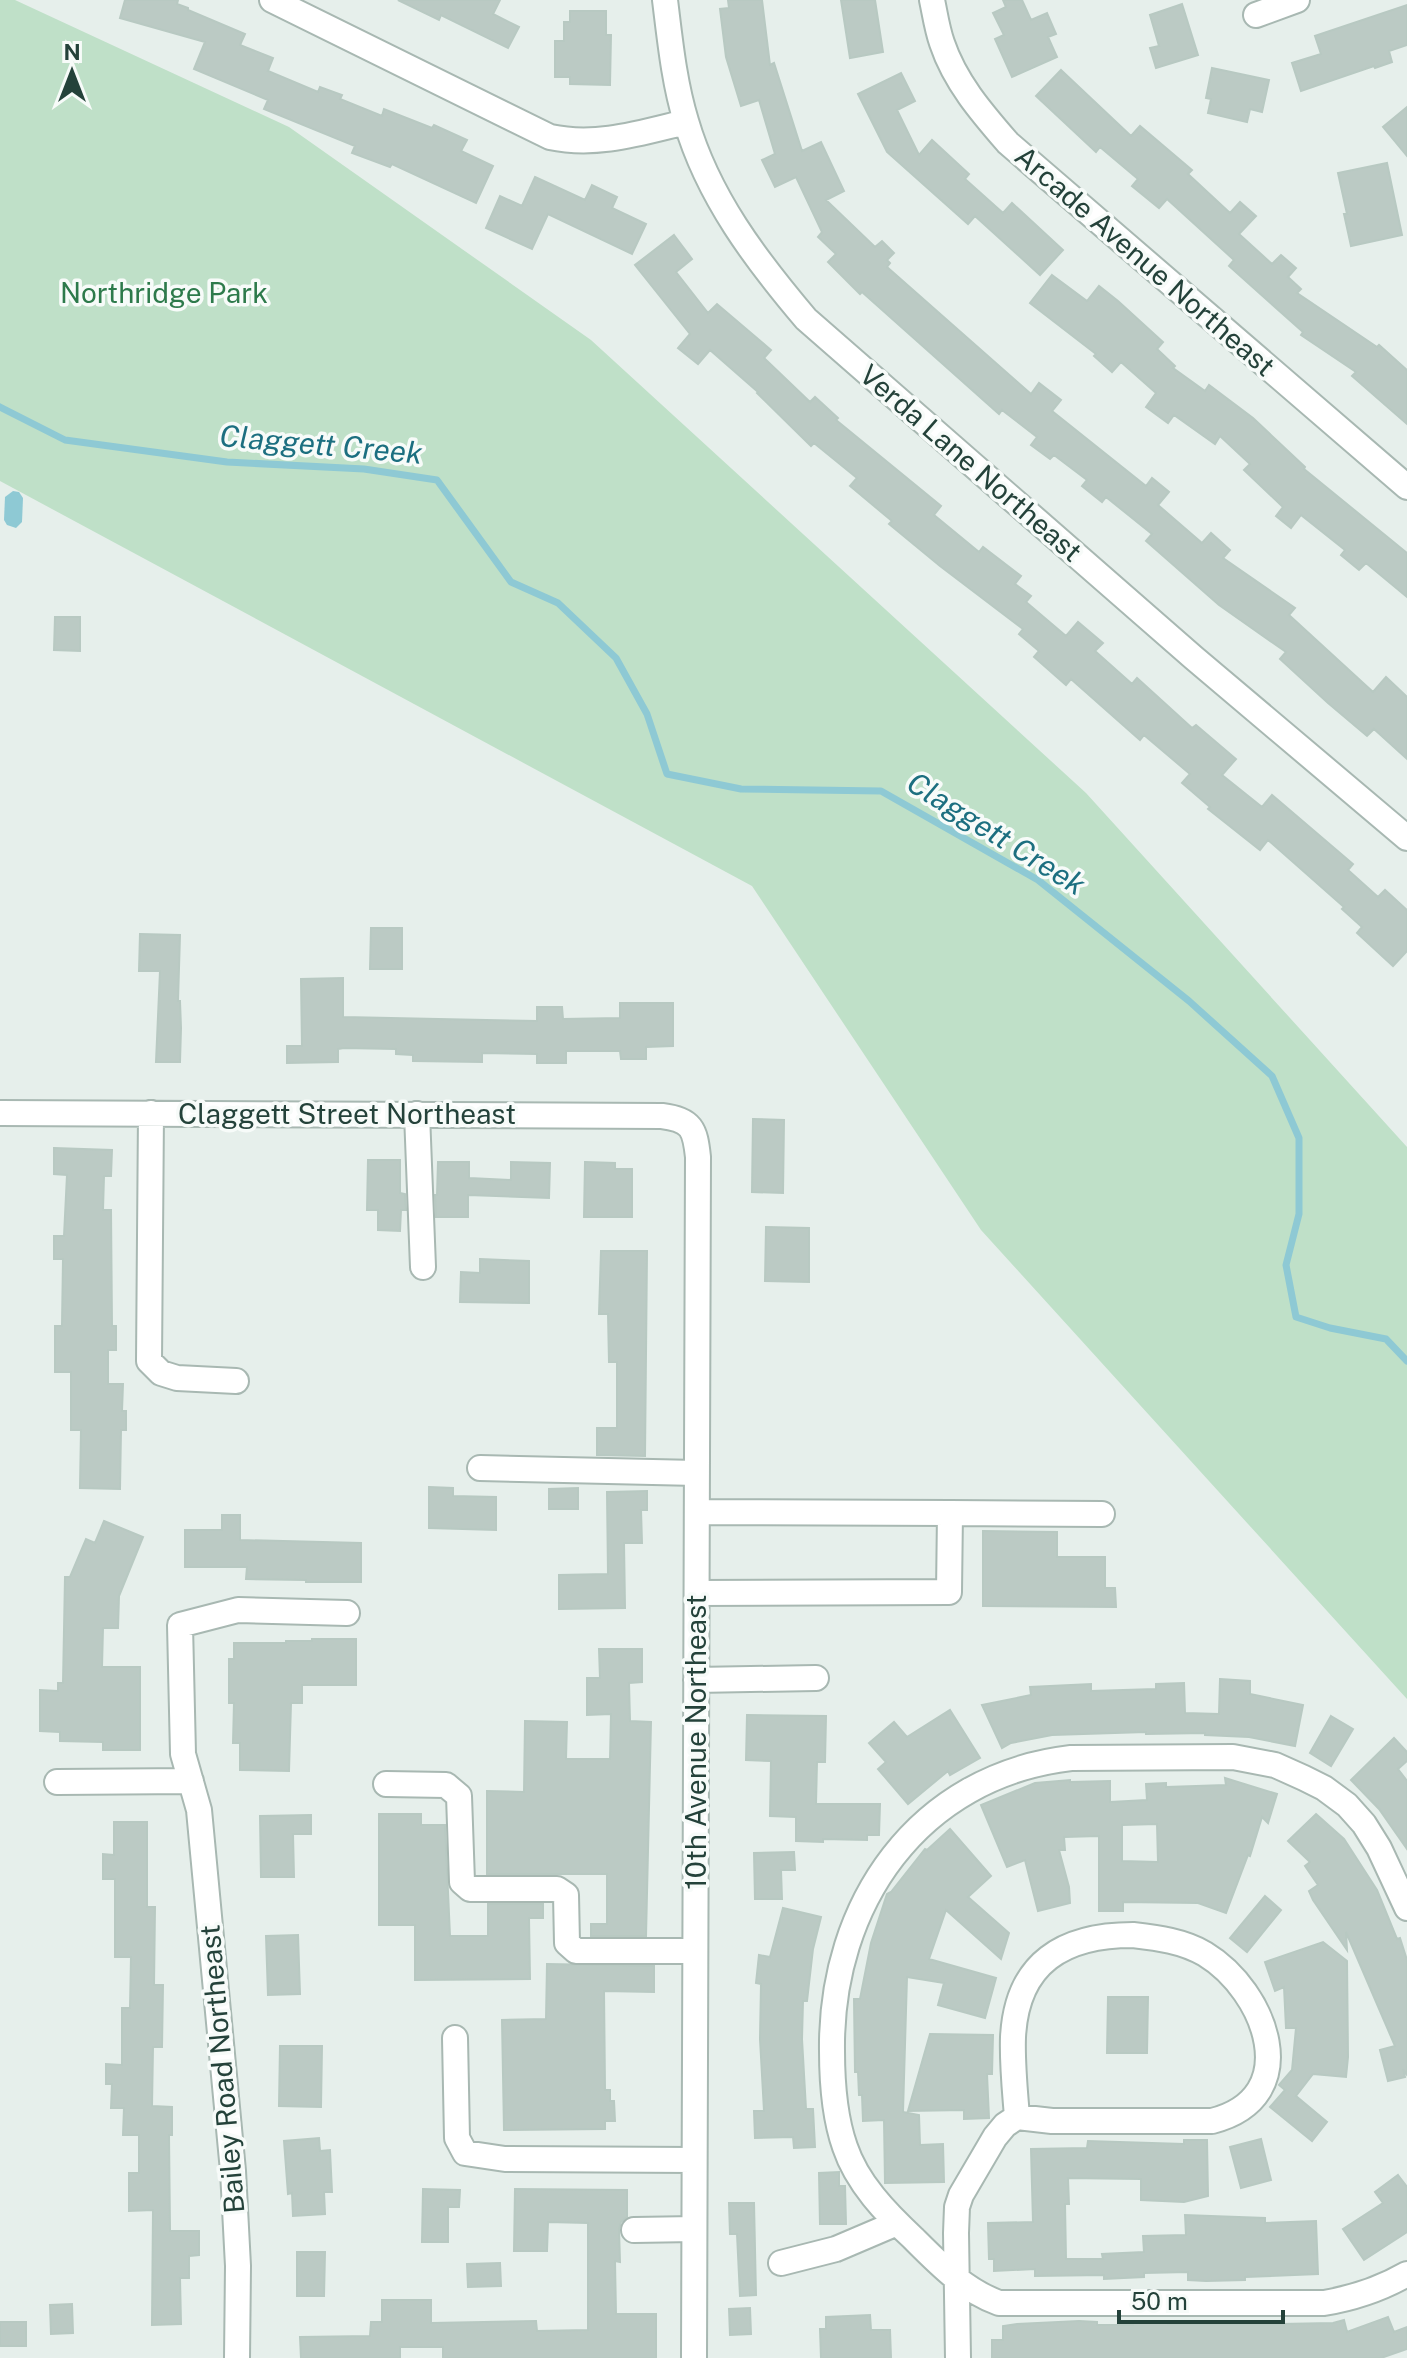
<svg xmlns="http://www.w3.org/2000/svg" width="1407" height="2358" font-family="'Public Sans',sans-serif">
	<rect width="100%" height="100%" fill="#e6efeb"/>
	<!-- green -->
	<path fill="#bfe0c8" d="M0 0H15L289 127 591 340 1086 793 1407 1147V1699L981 1230 752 886 0 481Z"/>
	<!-- water -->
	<path fill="#8ec9d4" d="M13 491 19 492 23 498 22 522 16 528 7 525 4 520 5 497Z"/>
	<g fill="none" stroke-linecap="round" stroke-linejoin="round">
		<!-- stream -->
		<path stroke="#8ec9d4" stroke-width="7" d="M0 407 65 440 227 462 364 469 437 480 511 582 558 603 616 658 647 714 667 774 741 789 881 791 1038 880 1189 1001 1272 1076 1299 1138V1214L1286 1265 1296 1317 1330 1328 1386 1339 1407 1361"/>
	</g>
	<!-- building -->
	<path fill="#bbcac4" stroke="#b8c9c2" stroke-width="2" fill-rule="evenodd" d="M125 0H178L177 4 188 8V10L245 34 240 45 273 58 268 71 318 92 320 87 342 95 340 99 382 116 384 109 432 128 434 125 467 140 461 151 493 166 476 203 392 164 390 167 352 153 355 146 264 109 268 100 194 69 205 42 120 18Z
		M398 0H500L493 14 519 27 508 48 441 15 439 20Z
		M728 0H762L770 65 774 63 802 151 821 142 844 191 826 200 875 247 882 241 894 253 887 260 890 263 887 267 1031 394 1039 383 1061 400 1052 411 1146 486 1152 478 1169 492 1158 505 1202 543 1211 533 1230 550 1223 558 1295 608 1289 615 1373 692 1386 677 1407 697V759L1374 729 1367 736 1328 703 1280 659 1286 652 1219 605 1146 541 1152 534 1106 497 1102 502 1082 486 1087 480 1054 455 1050 459 1031 445 1037 437 1002 410 999 414 862 292 860 294 828 262 836 254 818 237 822 232 796 177 775 187 762 160 775 154 759 100 741 106 726 57 720 9 729 8Z
		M841 0H875L883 52 850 58Z
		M1003 0H1022L1031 20 1047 13 1056 34 1048 37 1057 57 1012 77 995 39 1004 35 993 13 1006 7Z
		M1182 4 1198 55 1156 68 1150 48 1159 46 1150 15Z
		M1407 5V45L1389 51 1392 62 1375 68 1374 66 1301 91 1292 63 1321 54 1315 36Z
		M570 11H606V35H611L610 85 570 84V77H555V41H564V22H570Z
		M1212 68 1269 80 1262 112 1250 109 1247 122 1208 113 1211 99 1206 98Z
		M1061 70 1131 136 1140 126 1192 170 1188 174 1230 213 1240 202 1256 216 1239 234 1272 264 1281 255 1296 268 1288 277 1301 289 1297 293 1377 347 1379 345 1407 370V424L1352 376 1356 372 1301 335 1303 332 1229 266 1234 260 1167 199 1159 208 1132 186 1138 179 1100 147 1096 152 1036 96Z
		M901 73 915 101 897 110 919 155 932 140 969 174 965 179 1003 213 1012 203 1063 250 1040 275 975 216 968 224 887 152 858 94Z
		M1407 107V156L1383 127Z
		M1387 163 1402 235 1351 246 1344 214H1347L1338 173Z
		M535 177 585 200 592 185 617 197 612 208 646 224 632 254 548 214 532 249 486 228 500 196 522 206Z
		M674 235 692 259 676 272 708 313 717 304 771 350 764 358 810 402 815 397 838 418 836 420 941 506 934 515 979 552 983 547 1021 576 1015 584 1031 596 1026 602 1066 636 1078 622 1103 643 1095 651 1132 684 1137 678 1192 728 1196 725 1236 759 1222 775 1262 807 1272 795 1353 864 1348 870 1378 897 1385 890 1407 910V951L1393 966 1357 933 1362 927 1342 909 1344 907 1268 840 1260 850 1208 809 1210 807 1182 783 1190 774 1144 735 1140 740 1071 679 1066 685 1034 657 1039 651 1019 634 1023 629 940 566 889 524 892 521 850 486 857 478 814 443 811 446 757 393 758 392 710 350 698 364 678 348 690 334 635 265Z
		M1052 275 1087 301 1099 286 1118 301 1163 342 1157 349 1175 366 1173 368 1205 391 1209 385 1253 418 1305 467 1304 469 1407 553V597L1366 563 1359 570 1341 555 1345 550 1301 515 1291 528 1276 516 1283 507 1244 470 1250 464 1220 436 1215 444 1174 415 1168 423 1146 407 1156 393 1121 362 1112 372 1094 356 1096 354 1030 303Z
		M55 617H80V651L54 650Z
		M371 928H402V969H370Z
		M140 934 180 935 178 1001H180L181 1028 180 1062H156L160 971H139Z
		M343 978V1017L537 1021V1007H562L563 1019 620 1018V1003H673V1046L646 1047V1059H621L620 1051H566V1063H537V1054L482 1053V1062L413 1061V1055L396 1054V1049L344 1048 338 1049V1062L287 1063V1046H302L301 979Z
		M753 1119 784 1120 783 1193 752 1192Z
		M54 1148 112 1150 111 1176H104L103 1210H111L112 1326H116V1350H108V1384H123L122 1411H126V1430H121L120 1489 80 1488 81 1430H71V1372H55V1326H62L63 1259H54V1236H64L67 1175 54 1174Z
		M368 1160H400V1193L405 1194 406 1210H401L400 1231 378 1230V1210H367Z
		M438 1162H469V1178L511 1180V1162L550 1163 549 1198 468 1195V1217H436L435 1195H437Z
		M585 1162 615 1163V1169H632V1217H584Z
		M766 1227 809 1228V1282L765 1281Z
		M601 1251H647L645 1456 597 1455V1428H617V1362H609L608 1314H599Z
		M480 1259 529 1261V1303L460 1302 461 1272 480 1273Z
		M429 1487 453 1488V1496L496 1497V1530L429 1528Z
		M578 1488V1509H549V1489Z
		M647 1491V1510H641L642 1543H624L625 1608 559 1609V1575L608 1574 607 1492Z
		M222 1515H240V1540L361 1543V1582H306V1580L246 1579 247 1567H185V1530H222Z
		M104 1521 143 1537 119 1596 118 1628H103L102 1667H140V1750H103V1742L60 1741V1732L40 1731V1690L58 1691V1683H63L65 1577H70L86 1539 95 1543Z
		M983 1531 1057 1532V1557H1105V1588H1115L1116 1607 983 1606Z
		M312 1639H356V1685H302V1703H291L289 1771 240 1770V1743H233L234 1703H229V1659H234V1643H286V1641H312Z
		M599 1649H642V1682L629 1683 630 1721 651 1722 646 1936H591V1924H607V1874H487V1791L524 1792 525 1721 567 1722 566 1759H610L611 1714 587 1715V1678H600Z
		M1220 1679 1250 1681V1694L1303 1705 1295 1746 1249 1737 1205 1735V1733L1146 1734V1732L1052 1735 1011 1743 1002 1748 982 1705 1031 1695 1030 1687 1091 1684V1691L1156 1689V1684L1184 1683 1185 1713 1219 1714Z
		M950 1710 980 1758 950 1775 948 1771 908 1804 878 1769 886 1762 869 1743 894 1722 907 1737Z
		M747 1715 826 1716 825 1762H817L816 1804H880L879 1835H867V1840L823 1839V1842L796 1841V1817L770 1816 771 1761 746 1760Z
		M1331 1716 1353 1729 1331 1766 1310 1753Z
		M1394 1738 1407 1752V1761L1398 1769 1407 1781V1849L1379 1809 1351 1780Z
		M1225 1778 1277 1794 1268 1823 1262 1817 1250 1856 1248 1855 1226 1913 1198 1903 1123 1902V1911H1099V1836L1064 1837 1065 1850H1059L1069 1887 1070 1903 1038 1911 1025 1860 1007 1867 981 1805 1035 1783 1070 1780V1782L1110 1781V1802L1147 1800 1146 1784 1166 1783V1787L1226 1785ZM1157 1824 1158 1862 1122 1861V1825Z
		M379 1814H421V1825H445L450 1936H488V1904H543V1918H529L530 1979 415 1980V1925H379Z
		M1316 1814 1344 1839 1377 1890 1397 1939 1400 1938 1407 1960V2075L1403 2069 1405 2077 1388 2081 1380 2050 1395 2046 1346 1932 1347 1950 1313 1900 1309 1891 1318 1885 1305 1866 1310 1862 1288 1841Z
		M311 1815V1834H293L294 1877H261L260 1816Z
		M114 1822H147V1907H155L154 1985H163L162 2047H153L152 2106 172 2107V2135H169L170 2231H199V2255L189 2256V2278H180L181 2324 152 2325 153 2210 129 2211V2173H139V2135H123L124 2108H111L112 2084H106V2064L122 2065V2008H130L131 1957H115V1879H103V1854L114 1855Z
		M950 1829 991 1876 968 1897 1009 1933 1001 1959 946 1910 929 1959 996 1978 985 2018 938 2005 944 1983 907 1977 903 2112 919 2115 920 2145 943 2144 944 2182 885 2183 884 2120 863 2121 862 2095H859L858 2072H855L854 1999H860L871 1943 887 1894 891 1892 925 1849 927 1850Z
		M794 1852 795 1870H781L782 1899H755L754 1853Z
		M1265 1896 1281 1910 1247 1952 1230 1938Z
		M783 1908 821 1917 813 1949 807 2001H803L802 2039 806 2109H813L815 2147 794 2148 793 2137 755 2138 754 2111H764L760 2039 761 1984 756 1983 759 1955 770 1957Z
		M298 1935 300 1994 268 1995 266 1936Z
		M1323 1942 1347 1961 1348 2057 1346 2077 1313 2074 1296 2096 1327 2122 1312 2141 1270 2107 1285 2090 1279 2085 1292 2070 1296 2028H1286L1284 1987 1275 1991 1265 1962Z
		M547 1964 654 1966V1992L604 1991 605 2090H610V2101H614L615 2121H605V2129L504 2130 502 2020 546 2019Z
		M1108 1997H1148L1147 2053H1107Z
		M930 2034 993 2035 992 2074H987L989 2118 964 2119V2110L908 2111Z
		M280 2046H322L321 2107 279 2106Z
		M319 2138 320 2151 330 2150 332 2192H324L325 2214 293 2216 292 2193 288 2194 284 2141Z
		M1261 2139 1271 2180 1241 2188 1230 2147Z
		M1184 2140H1207L1208 2196 1184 2202 1141 2200V2179L1068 2178 1069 2204H1065L1066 2259H1103L1102 2254 1144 2252 1143 2236 1186 2235 1185 2215 1265 2218V2223L1316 2221 1318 2274 1245 2277V2280L1206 2281 1188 2280V2272L1144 2273V2277L1104 2279V2275L1035 2276V2269L994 2271V2259H989L988 2223 1033 2222 1031 2149 1087 2148 1088 2141 1184 2144Z
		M839 2172V2186H845L846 2224H820L819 2173Z
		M1398 2175 1407 2187V2232L1364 2260 1343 2229 1383 2203 1375 2192Z
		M423 2189 460 2190 459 2207H448V2242H422Z
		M515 2189 627 2190V2217L621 2222 619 2229 620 2262 615 2261 616 2314H656V2358H443V2347H400V2358H301L300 2337 370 2336 371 2322H382V2300H431V2323L536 2321 537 2331 588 2330V2223L548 2222 547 2251H514Z
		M729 2203H754L756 2295 740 2296 737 2234H730Z
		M297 2252H325L324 2296H297Z
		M500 2263 501 2286 468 2287 467 2264Z
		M72 2304 73 2333 51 2334 50 2305Z
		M750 2308 751 2334 730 2335 729 2309Z
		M870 2315 871 2330H890L891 2358H821L820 2329H826V2317Z
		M1388 2317 1394 2332 1407 2327V2349L1381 2358H992V2340H1003V2326L1017 2324 1079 2321 1097 2322V2325H1133V2322H1168V2324H1280L1333 2323 1344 2320 1347 2332Z
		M0 2322H26V2346H0Z"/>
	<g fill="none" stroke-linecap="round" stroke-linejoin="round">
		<!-- minor casing -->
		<g stroke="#a8b8b2" stroke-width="28">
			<path id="minor" d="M272 0 550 137C597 147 640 133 686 122
				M665 0C670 40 674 82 686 121 708 197 756 260 806 319L1194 658 1407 838
				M932 0C935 14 937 29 942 43 955 82 982 113 1008 143L1407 487
				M1256 15 1297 0
				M0 1113 662 1116C692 1120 695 1129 698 1157L694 2358
				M151 1113 149 1361 161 1373 177 1378 236 1381
				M417 1114 423 1267
				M480 1468 697 1473
				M697 1512 950 1513 949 1592 697 1593
				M950 1513 1102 1514
				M696 1680 816 1678
				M57 1782 191 1781
				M386 1784 446 1785 459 1796 462 1882 470 1889H557L566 1895 567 1943 576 1951H695
				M1407 1908 1379 1848 1364 1824 1347 1805 1324 1788 1304 1778 1275 1765 1233 1757 1071 1758C918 1776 830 1904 832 2051 832 2083 834 2116 845 2147 857 2183 886 2213 913 2238 939 2264 964 2290 999 2303H1324C1354 2298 1381 2289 1407 2274
				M1133 1935C1158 1938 1183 1941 1205 1954 1266 1991 1306 2097 1212 2121H1052L1017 2117C1015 2091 1012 2064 1013 2037 1017 1962 1064 1935 1133 1935Z
				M455 2038 457 2138 465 2153 505 2159 694 2160
				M634 2230 694 2229
				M781 2263 836 2249 897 2223
				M237 2358 238 2266 233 2171 199 1810 183 1754 180 1625 238 1610 347 1613
				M958 2358 956 2233 957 2207 961 2195 995 2137 1005 2125 1017 2117"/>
		</g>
		<!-- minor -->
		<use href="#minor" stroke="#fff" stroke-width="24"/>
	</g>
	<g text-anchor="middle" stroke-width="7" stroke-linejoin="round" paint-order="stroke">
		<!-- street labels -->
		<g font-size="28" fill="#24423a" stroke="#f7fbf9">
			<text transform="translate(1145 261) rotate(41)" y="10">Arcade Avenue Northeast</text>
			<text transform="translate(971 463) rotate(41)" y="10">Verda Lane Northeast</text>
			<text x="347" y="1124">Claggett Street Northeast</text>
			<text transform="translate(696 1742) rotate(-90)" y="10">10th Avenue Northeast</text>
			<text transform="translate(222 2069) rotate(-95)" y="10">Bailey Road Northeast</text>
		</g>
		<!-- park labels -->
		<g font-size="28" fill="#2d7a4b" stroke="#f7fbf9">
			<text x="164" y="303">Northridge Park</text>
		</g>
		<!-- water labels -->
		<g font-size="30" font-style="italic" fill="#1c6f80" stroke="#f7fbf9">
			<text transform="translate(321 445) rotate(5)" y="10">Claggett Creek</text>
			<text transform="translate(996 834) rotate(32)" y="10">Claggett Creek</text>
		</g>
	</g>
	<!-- north arrow -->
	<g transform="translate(72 72)" stroke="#f7fbf9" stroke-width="6" paint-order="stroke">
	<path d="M0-6L14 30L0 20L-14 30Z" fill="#24423a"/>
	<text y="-12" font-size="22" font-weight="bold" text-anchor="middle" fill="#24423a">N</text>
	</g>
	<!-- scale -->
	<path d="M1119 2310v12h164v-12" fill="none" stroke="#24423a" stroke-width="4"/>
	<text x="1131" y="2310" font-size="24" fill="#24423a" stroke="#f7fbf9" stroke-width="6" paint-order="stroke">50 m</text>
</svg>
